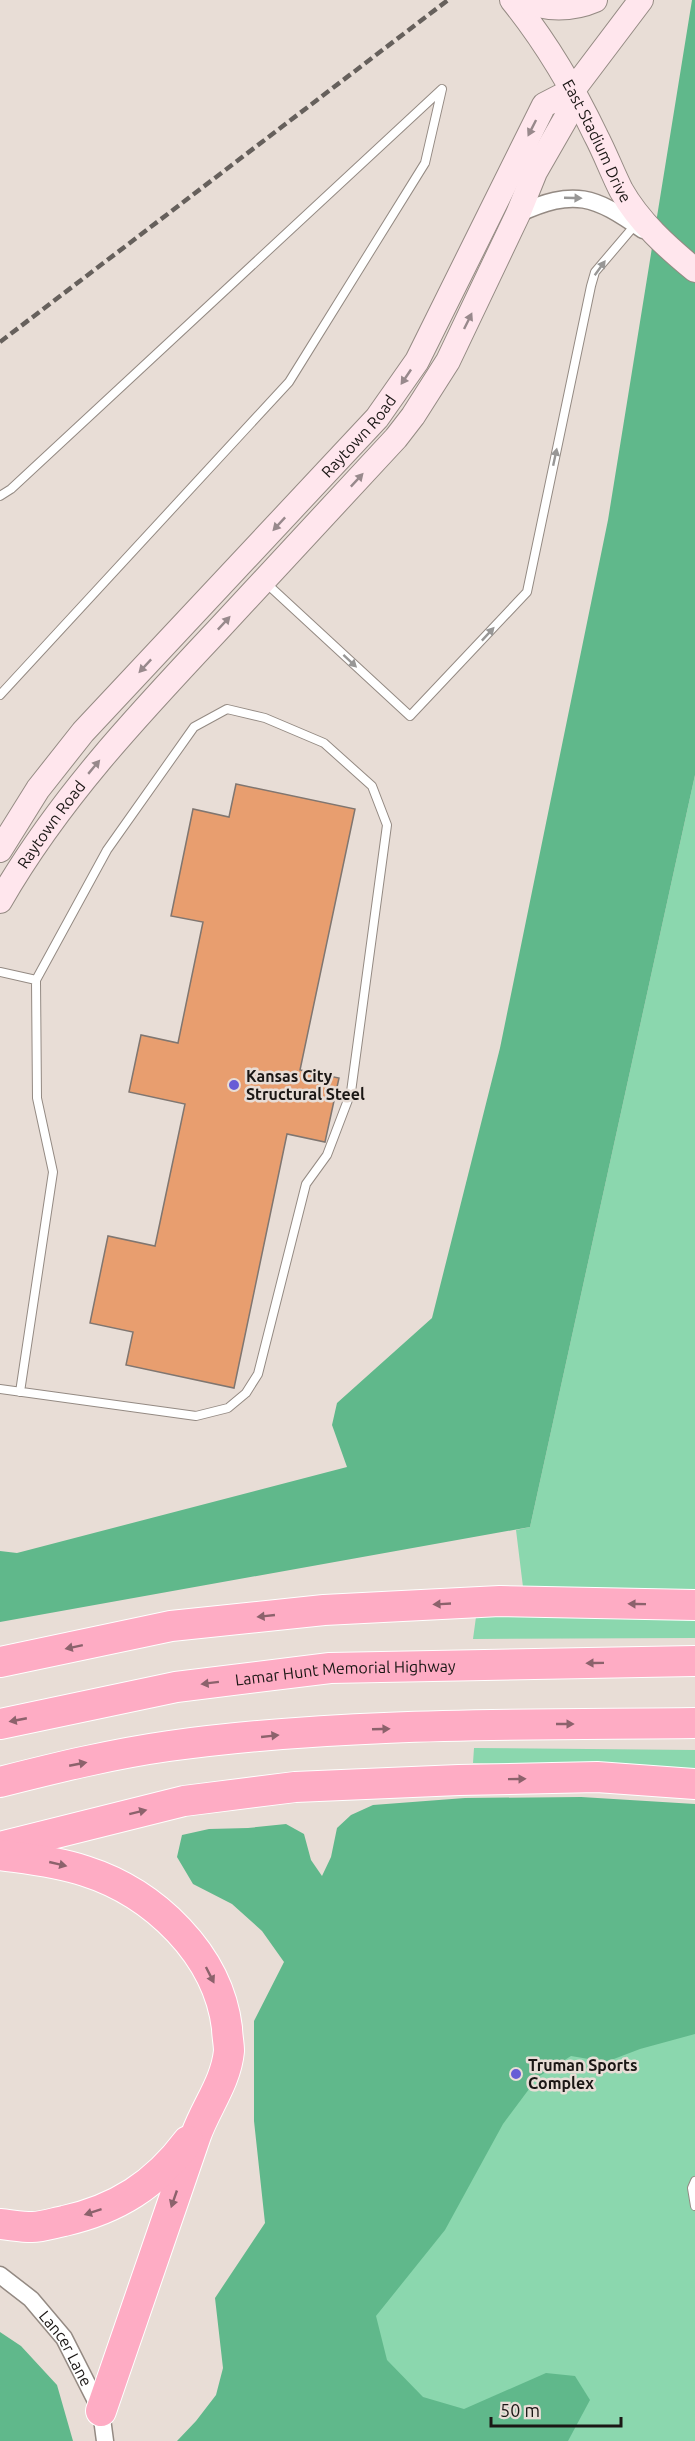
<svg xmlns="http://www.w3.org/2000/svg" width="695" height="2441" font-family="Ubuntu,sans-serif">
	<rect width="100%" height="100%" fill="#e8ddd6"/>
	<!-- green -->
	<path fill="#8bd7ae" d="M695 775V1591L523 1587 516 1530 530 1527Z
		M695 1616V1638L473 1639 476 1617Z
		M474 1748 695 1750V1769L473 1763Z
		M695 1806V2441H302L306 2370Z"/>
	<!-- forest -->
	<path fill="#60b88b" d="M692 0H695V775L530 1527 0 1622V1551L17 1553 347 1467 332 1425 337 1403 432 1318 500 1048 608 520Z
		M581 1797 695 1804V2034L640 2049 606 2062 571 2056 538 2077 503 2124 445 2230 376 2316 387 2360 423 2397 464 2409 546 2373 575 2376 590 2400 568 2441H177L196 2421 216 2395 223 2368 215 2298 265 2223 254 2121V2021L284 1962 262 1931 232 1904 193 1884 177 1857 182 1835 209 1829 248 1828 286 1824 304 1834 311 1860 322 1876 331 1857 337 1828 351 1815 373 1805 465 1798Z
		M0 2332 21 2346 57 2385 73 2441H0Z"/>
	<!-- building -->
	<path fill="#e89e6f" stroke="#807670" stroke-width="1.5" d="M236 784 355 809 300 1070 339 1078 325 1142 287 1134 234 1388 126 1365 133 1332 90 1323 108 1236 155 1246 185 1104 129 1092 141 1035 178 1043 203 922 171 916 193 809 229 817Z"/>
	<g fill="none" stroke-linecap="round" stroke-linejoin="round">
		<!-- lane casing -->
		<g stroke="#948a83" stroke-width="10">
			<path id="lane" d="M0 496 11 489 442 89 425 163 289 382 0 695
				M266 583 410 716 527 592 591 286 595 272 635 225
				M0 972 36 980 37 1098 53 1172 20 1392
				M0 1389 196 1416 228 1408 246 1393 258 1374 306 1184 327 1155 351 1092 387 825 372 786 324 743 265 718 227 709 194 727 107 850 36 980
				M695 2181 692 2188 695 2206"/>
		</g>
		<!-- street casing -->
		<g stroke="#948a83" stroke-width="19">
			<g id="street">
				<path d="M518 214C575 188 594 196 643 230"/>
				<path id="s1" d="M0 2275 31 2299 64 2338 101 2411 105 2441"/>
			</g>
		</g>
		<!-- secondary casing -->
		<g stroke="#948a83" stroke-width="26">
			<g id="secondary">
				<path id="s2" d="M512 0C546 42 573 88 596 136 605 153 612 172 621 190 639 222 667 247 695 270"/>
				<path d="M522 0C546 10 572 10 595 0"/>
				<path id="s3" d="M0 850 38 789 83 732 377 418 417 361 544 105 573 90"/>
				<path id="s4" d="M0 901C58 800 137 716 216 632 276 568 336 503 396 438L413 416 448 361 518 214 535 172 566 118 573 90 641 0"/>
			</g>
		</g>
		<!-- highway casing -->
		<g stroke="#fff" stroke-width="32">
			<g id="highway">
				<path d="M0 1662 171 1626 324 1610 500 1601 695 1605"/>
				<path id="s5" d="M0 1724 176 1687 330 1668 695 1661"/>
				<path d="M0 1782C55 1768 112 1754 169 1746 343 1722 520 1725 695 1723"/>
				<path d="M0 1847 184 1801 295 1787 459 1780 597 1777 695 1784"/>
				<path d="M0 1855C28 1859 58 1862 85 1871 154 1893 218 1954 227 2028 227 2035 229 2044 229 2051 226 2082 206 2107 196 2135 164 2227 132 2319 101 2411"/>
				<path d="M0 2224C11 2225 22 2227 32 2227 42 2227 54 2223 64 2221 117 2209 155 2185 188 2141"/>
			</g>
		</g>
		<!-- lane -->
		<use href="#lane" stroke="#fff" stroke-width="8"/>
		<!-- street -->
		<use href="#street" stroke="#fff" stroke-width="16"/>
		<!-- secondary -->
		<use href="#secondary" stroke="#ffe6ed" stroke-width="24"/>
		<!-- highway -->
		<use href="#highway" stroke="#feacc4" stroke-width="30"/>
		<!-- rail -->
		<path stroke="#66605c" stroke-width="4.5" stroke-dasharray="9 4.5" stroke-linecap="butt" d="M0 342 448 0"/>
	</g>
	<!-- one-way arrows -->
	<defs><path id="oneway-solid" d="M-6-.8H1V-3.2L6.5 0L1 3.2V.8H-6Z" transform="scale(1.5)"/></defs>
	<g fill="#98898c">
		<use href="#oneway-solid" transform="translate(532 128) rotate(117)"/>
		<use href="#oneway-solid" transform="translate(468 321) rotate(-64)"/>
		<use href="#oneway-solid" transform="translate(406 377) rotate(124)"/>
		<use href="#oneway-solid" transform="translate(357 480) rotate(-47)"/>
		<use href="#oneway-solid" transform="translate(279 524) rotate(133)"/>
		<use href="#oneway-solid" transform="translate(224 623) rotate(-47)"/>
		<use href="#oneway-solid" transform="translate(145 666) rotate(133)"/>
		<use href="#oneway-solid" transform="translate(94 767) rotate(-50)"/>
	</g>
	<g fill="#989796">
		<use href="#oneway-solid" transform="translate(573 198) rotate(2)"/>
		<use href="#oneway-solid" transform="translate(600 268) rotate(-54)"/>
		<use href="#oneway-solid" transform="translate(555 457) rotate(-78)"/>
		<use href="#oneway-solid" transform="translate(488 634) rotate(-47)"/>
		<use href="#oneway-solid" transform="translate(350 661) rotate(43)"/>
	</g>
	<g fill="#8c626c">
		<use href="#oneway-solid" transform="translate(442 1604) rotate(177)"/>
		<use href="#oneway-solid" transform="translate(637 1604) rotate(-179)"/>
		<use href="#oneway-solid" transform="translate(266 1616) rotate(174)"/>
		<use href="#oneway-solid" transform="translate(74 1647) rotate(168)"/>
		<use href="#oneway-solid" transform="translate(595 1663) rotate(179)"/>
		<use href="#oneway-solid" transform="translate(210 1683) rotate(173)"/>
		<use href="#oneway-solid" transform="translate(18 1720) rotate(169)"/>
		<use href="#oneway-solid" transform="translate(565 1724)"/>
		<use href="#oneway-solid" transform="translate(381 1729) rotate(-2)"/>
		<use href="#oneway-solid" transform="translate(270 1736) rotate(-6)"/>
		<use href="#oneway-solid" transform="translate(78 1764) rotate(-11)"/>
		<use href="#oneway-solid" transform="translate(517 1779) rotate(-1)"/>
		<use href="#oneway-solid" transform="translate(138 1812) rotate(-14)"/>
		<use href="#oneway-solid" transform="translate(58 1864) rotate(13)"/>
		<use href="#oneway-solid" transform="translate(210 1975) rotate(63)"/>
		<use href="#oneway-solid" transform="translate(174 2199) rotate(109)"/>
		<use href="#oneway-solid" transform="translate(93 2212) rotate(162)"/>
	</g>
	<!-- markers -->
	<g fill="#675dd6" stroke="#e8ddd6" stroke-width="2">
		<circle cx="234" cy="1085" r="6"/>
		<circle cx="516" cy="2074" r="6"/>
	</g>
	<g text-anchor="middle" stroke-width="5" stroke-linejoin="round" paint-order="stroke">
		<!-- street labels -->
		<g font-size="16" fill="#1b1715" stroke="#e8ddd6">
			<text dy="6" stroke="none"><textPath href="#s2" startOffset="165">East Stadium Drive</textPath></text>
			<text dy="6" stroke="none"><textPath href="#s3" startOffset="549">Raytown Road</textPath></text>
			<text dy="6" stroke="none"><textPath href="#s4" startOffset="92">Raytown Road</textPath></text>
			<text dy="6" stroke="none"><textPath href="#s5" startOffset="350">Lamar Hunt Memorial Highway</textPath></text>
			<text dy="6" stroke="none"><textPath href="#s1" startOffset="100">Lancer Lane</textPath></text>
		</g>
		<!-- poi labels -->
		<g font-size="16" font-weight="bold" fill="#1b1715" stroke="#e8ddd6" text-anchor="start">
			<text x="246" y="1082">Kansas City<tspan x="246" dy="18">Structural Steel</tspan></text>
			<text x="528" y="2071">Truman Sports<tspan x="528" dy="18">Complex</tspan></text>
		</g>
	</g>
	<!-- scale -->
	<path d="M491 2417v9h130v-9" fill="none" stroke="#1b1715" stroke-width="3"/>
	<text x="500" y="2417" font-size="18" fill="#1b1715" stroke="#e8ddd6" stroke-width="4.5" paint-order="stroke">50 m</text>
</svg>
